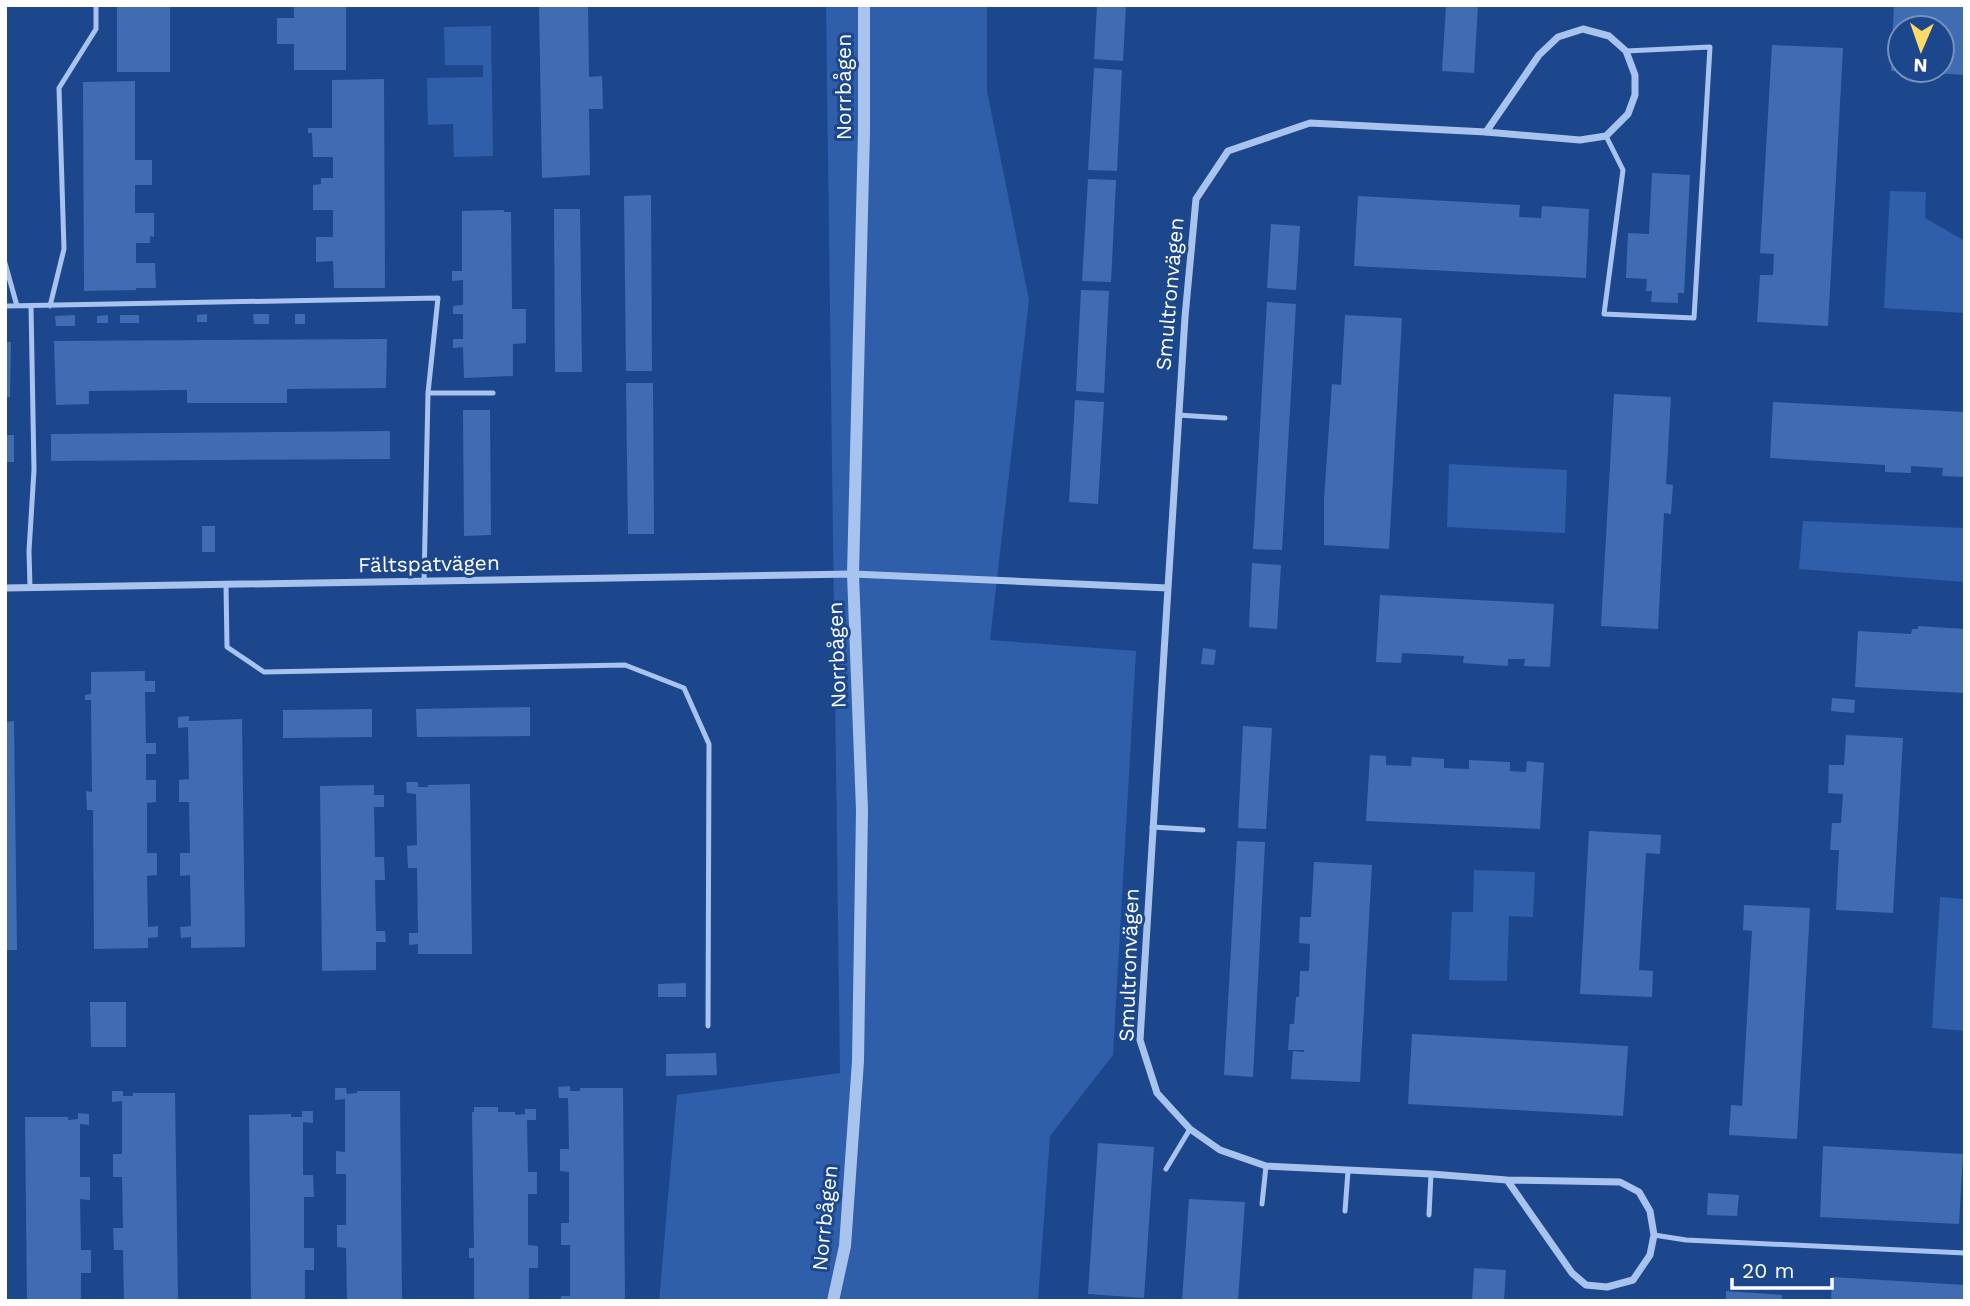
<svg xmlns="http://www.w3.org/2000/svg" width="1970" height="1306" font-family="'Work Sans',sans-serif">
	<rect width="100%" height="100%" fill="#1c478c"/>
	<!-- green -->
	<path fill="#2f5faa" d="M826 5H987V91L1029 300 990 640 1136 651 1113 1055 1050 1136 1038 1301H659L677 1095 840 1073Z
		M491 26 493 156 454 157 453 124 428 125 427 78 483 77V65H445L444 27Z
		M1890 191 1926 192 1925 218 1965 241V313L1884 308Z
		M1449 464 1567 470 1565 533 1447 527Z
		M1803 521 1965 528V582L1799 569Z
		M1474 870 1535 872 1533 917 1509 916 1507 981 1449 980 1452 912H1473Z
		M1940 897 1965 899V1031L1932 1028Z"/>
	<!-- building -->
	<path fill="#406db2" d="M117 5H170V72H117Z
		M294 5H346V70H294V44H277V18H294Z
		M539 5H588L589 77 602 76 603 109H589L590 175 542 178Z
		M1097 5H1126L1123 61 1094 59Z
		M1446 5H1478L1474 73 1442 71Z
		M1894 5H1965V75L1917 72V70H1942V28H1900V71H1891Z
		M1772 45 1843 48 1828 326 1757 322 1760 275H1773L1774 254 1760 253Z
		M1094 68 1122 70 1117 171 1088 170Z
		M384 79 385 288H334L333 261 316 262V237H333V210H313V185L321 184V178H333V157H313L312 133H308V128H332V80Z
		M135 81V160H152V185H135V213H154V237L150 236V243H136V263H155L156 288H136V290L84 291 83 82Z
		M1652 173 1690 175 1684 293H1678V303L1651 302 1652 291H1646L1647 279 1626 278 1628 233 1649 234Z
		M1088 179 1116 180 1111 282 1082 281Z
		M651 195 652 371H626L624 196Z
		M1358 196 1520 205 1519 217 1541 218 1542 206 1589 209 1586 278 1354 266Z
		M554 209H580L582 372H555Z
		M504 210V212H511L512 309H526V343L513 344V376L464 378 463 347 453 348V339H463V314H453V306L463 305V280L452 281V271H462V211Z
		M1271 224 1300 226 1296 290 1267 288Z
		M1081 290 1109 291 1104 393 1076 391Z
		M1267 302 1296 304 1282 550 1253 549Z
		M207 314V322H197V315Z
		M253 314H269V324H254Z
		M295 314H305V324H295Z
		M75 315V326H56L55 316Z
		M108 315V323H97V316Z
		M120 315H139V323H120Z
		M1345 315 1402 318 1389 549 1324 545V499L1332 384 1341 385Z
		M387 339 386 388 287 389V403H187V390L89 391V404L56 405 54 341Z
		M5 342H11L10 397H5Z
		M626 383H653L654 534H628Z
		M1614 394 1671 397 1666 484 1673 485 1671 514 1664 513 1658 629 1601 626Z
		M1075 400 1104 402 1098 504 1069 502Z
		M1773 402 1965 412V477L1942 476 1943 468 1911 466V473L1885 472V465L1770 458Z
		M463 410H490L491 535 464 536Z
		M390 431V459L51 461V434Z
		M5 435H14V462H5Z
		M202 526H215V552H202Z
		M1252 563 1281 565 1277 629 1249 627Z
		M1380 595 1554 604 1550 667 1524 666 1525 659H1508V666L1463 663 1464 656 1402 653 1401 663 1376 662Z
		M1918 626 1965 629V693L1855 687 1858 631 1911 634 1912 629H1918Z
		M1203 648 1216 650 1214 665 1201 664Z
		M145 671V681H155V692H145L146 743H156V754H146V780H156V802L147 803V853H157V875L147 876 148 927 158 926V937L148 938V948L94 949 93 810H87L86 791 92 792 91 700H85V695L91 694V672Z
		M1832 698 1855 700 1854 713 1831 711Z
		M530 707V736L417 737 416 709Z
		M372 709V737L283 738V710Z
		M189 716V721L242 719 245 947 191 948V937L181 938 180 927 191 926 190 875 180 876V853H190L189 802H179V780L189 779 188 727 178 728V717Z
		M14 721 17 950H5V722Z
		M1243 726 1272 728 1266 829 1238 828Z
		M1846 735 1903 738 1893 913 1836 910 1839 850H1830L1832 823H1841L1843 794 1828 793 1829 765H1844Z
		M1370 755 1386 756V765L1411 766 1412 757 1444 759V768L1469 769V760L1510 762V771L1526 772 1527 761 1544 763 1540 829 1366 821Z
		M406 782H418V787H428V785L470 784 472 954H418V944L409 945V933H418L417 868H408L407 846 417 845 416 794 407 793Z
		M374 785V795H384V807H374L375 857H384L385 880H375L376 931H385L386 942H376V970L322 971 320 786Z
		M1589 831 1661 835 1660 854 1646 853 1639 970 1653 971 1652 997 1580 994Z
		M1237 841 1265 842 1253 1077 1224 1075Z
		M1314 862 1372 865 1360 1082 1291 1079 1293 1051 1304 1052V1050H1288L1290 1024H1294L1296 997H1299L1300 971H1309L1310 944 1299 943 1300 917H1311Z
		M1744 905 1810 908 1797 1139 1729 1135 1731 1105 1742 1106 1752 931 1743 930Z
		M686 983V997H658V984Z
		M90 1002H126V1047H91Z
		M1412 1034 1628 1046 1623 1116 1408 1104Z
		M716 1053 717 1075 666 1076V1054Z
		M570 1086V1091H580V1088H623L625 1301H561V1296H570V1245H561V1223H569V1172L560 1171V1149H569L568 1098H559L558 1087Z
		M335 1088H346L347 1094 357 1093V1091H400L402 1301H347L346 1248 337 1247V1225H346V1174H336V1151L345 1152V1099L335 1100Z
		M112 1091H123V1096H133V1093H175L178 1301H124L123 1250H114L113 1228H123L122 1177H113V1154H122V1101L112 1102Z
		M474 1107H498V1112H515V1115L525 1114V1109H536V1120H527L528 1172H537V1194H528V1245L538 1246V1268H529V1301H474V1258H469V1248H474L472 1112H474Z
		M302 1111H313V1123L303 1122V1175H313L314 1197H304V1248H314V1270H305V1301H251L249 1115 291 1114V1117H302Z
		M78 1113 89 1114V1125L80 1124V1177H90V1200L80 1199 81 1250H91V1273H81V1301H27L25 1117H68V1120L78 1119Z
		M1098 1143 1154 1147 1144 1298 1088 1294Z
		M1823 1146 1963 1154 1959 1224 1820 1217Z
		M1708 1193 1739 1195 1737 1216 1707 1215Z
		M1189 1199 1245 1202 1238 1301H1182Z
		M1474 1268 1506 1270 1504 1301H1472Z
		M1832 1277 1965 1285V1301H1831Z
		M1726 1291 1782 1295V1301H1726Z"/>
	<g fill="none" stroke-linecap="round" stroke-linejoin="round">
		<!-- service -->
		<path stroke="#a8c3ed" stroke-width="5" d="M1606 136 1623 170 1604 314 1694 318 1710 47 1626 51
			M5 263 17 306
			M5 306 438 298 428 393 424 582
			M50 306 64 249 59 88 96 29V5
			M428 393H493
			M1178 415 1225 418
			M226 585 227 647 264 672 625 665 684 688 709 744 708 1026
			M30 587 29 551 34 470 31 306
			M1152 827 1203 830
			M1166 1169 1190 1129
			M1262 1204 1266 1166
			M1345 1211 1348 1171
			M1429 1215 1431 1174
			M1654 1235 1686 1240 1965 1253"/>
		<!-- minor -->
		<path stroke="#a8c3ed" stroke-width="7" d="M5 588 853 574 1168 588 1140 1040 1157 1093 1190 1129 1220 1150 1266 1166 1431 1174 1507 1180 1572 1273 1586 1285 1607 1287 1633 1280 1650 1255 1654 1235 1650 1211 1639 1192 1620 1182 1507 1180
			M1168 588 1185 317 1196 199 1228 151 1310 123 1486 132 1580 140 1606 136 1628 114 1635 95V75L1626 51 1609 36 1583 29 1558 37 1539 55 1486 132"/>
		<!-- tertiary -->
		<path stroke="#a8c3ed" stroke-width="12" d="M833 1301 845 1246 858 1061 862 810 853 574 864 132V5"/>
	</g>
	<g text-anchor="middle" stroke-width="6" stroke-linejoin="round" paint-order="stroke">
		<!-- street labels -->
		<g font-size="21" fill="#fff" stroke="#1c478c">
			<text transform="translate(844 87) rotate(-90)" y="7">Norrbågen</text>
			<text transform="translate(1170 294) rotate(-85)" y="7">Smultronvägen</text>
			<text transform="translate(429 564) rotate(-1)" y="7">Fältspatvägen</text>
			<text transform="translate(837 655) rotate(-92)" y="7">Norrbågen</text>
			<text transform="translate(1129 965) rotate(-88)" y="7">Smultronvägen</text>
			<text transform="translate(825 1218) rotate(-84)" y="7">Norrbågen</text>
		</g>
	</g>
	<!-- border -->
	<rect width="1970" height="1306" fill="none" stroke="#ffffff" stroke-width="14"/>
	<!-- north arrow -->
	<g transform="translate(1921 49) rotate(182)"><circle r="33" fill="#1c478c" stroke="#7791ba" stroke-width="2"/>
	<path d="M0-5L12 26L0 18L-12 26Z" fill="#fdda66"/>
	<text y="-10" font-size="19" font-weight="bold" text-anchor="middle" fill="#ffffff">N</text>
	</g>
	<!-- scale -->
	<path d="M1732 1278v10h100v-10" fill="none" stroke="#ffffff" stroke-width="3.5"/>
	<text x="1742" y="1278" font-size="21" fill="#ffffff" stroke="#1c478c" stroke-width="5" paint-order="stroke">20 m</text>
</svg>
